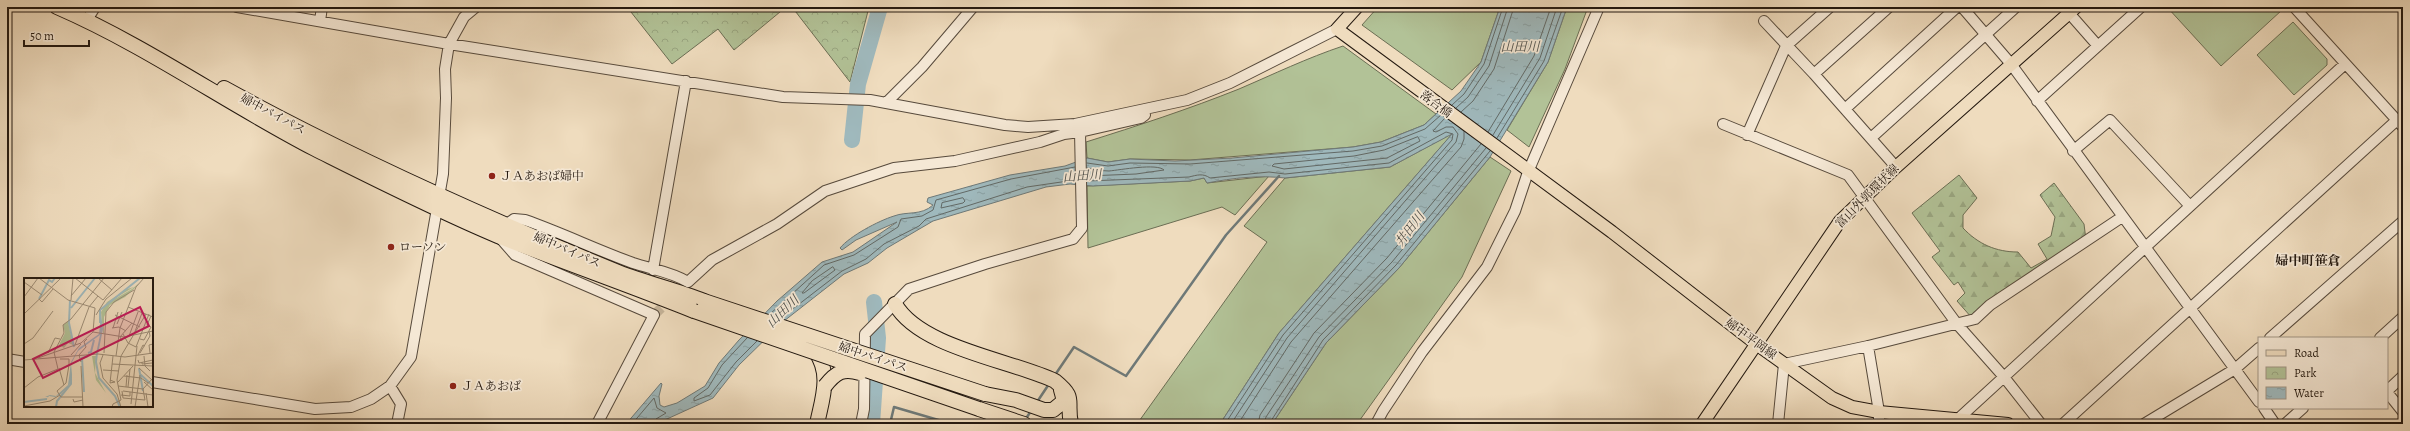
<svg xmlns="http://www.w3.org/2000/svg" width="2410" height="431" font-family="Alegreya,'Noto Serif JP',serif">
	<defs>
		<pattern id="forest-firs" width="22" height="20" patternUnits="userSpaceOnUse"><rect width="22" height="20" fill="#b2c297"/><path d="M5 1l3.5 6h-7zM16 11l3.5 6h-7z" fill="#99a681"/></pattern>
		<pattern id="park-crowns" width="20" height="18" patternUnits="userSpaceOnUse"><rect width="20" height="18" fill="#b2c297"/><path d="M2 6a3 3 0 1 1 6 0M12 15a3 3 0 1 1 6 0" fill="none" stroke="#99a681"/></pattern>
		<pattern id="water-ripples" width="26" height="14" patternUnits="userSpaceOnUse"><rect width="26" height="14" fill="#9fb9bd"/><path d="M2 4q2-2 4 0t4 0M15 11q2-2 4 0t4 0" fill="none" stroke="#899ea1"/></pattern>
	</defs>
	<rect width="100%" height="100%" fill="#efdcbe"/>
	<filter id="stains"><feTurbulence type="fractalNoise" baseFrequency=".005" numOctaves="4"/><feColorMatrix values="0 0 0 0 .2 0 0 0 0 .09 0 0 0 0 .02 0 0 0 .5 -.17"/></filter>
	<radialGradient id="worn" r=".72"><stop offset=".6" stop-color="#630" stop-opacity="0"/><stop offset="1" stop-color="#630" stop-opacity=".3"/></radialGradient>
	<!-- grass -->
	<path fill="#b2c297" stroke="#6b6e54" d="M1378 7H1500L1481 62 1452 90 1362 25Z
		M1567 7H1588L1565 69 1529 147 1507 130 1548 62Z
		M2167 7H2280L2282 10 2221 66Z
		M2293 22 2327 59V65L2294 95 2257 55Z
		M1343 46 1436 114 1424 125 1381 142 1353 147 1190 160 1130 159 1108 162 1087 158 1086 142C1137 126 1189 109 1239 89 1274 74 1307 58 1343 46Z
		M1453 133 1279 333 1220 424H1137L1267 242 1244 226 1285 178 1390 167Z
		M1490 157 1511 171 1462 277 1357 424H1272L1326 343 1399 268Z
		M1269 176 1235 215 1222 207 1088 248 1087 186 1190 181 1204 178 1207 183Z"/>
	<!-- forest -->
	<path fill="url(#forest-firs)" stroke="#6b6e54" d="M1959 175 1977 198 1963 215V228C1978 244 1996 252 2018 252L2031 268 2047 259 2038 244 2051 236 2055 217 2040 195 2054 183 2084 224 2086 240 1972 318 1957 301 1965 293 1958 282 1954 285 1932 257 1940 251 1912 213Z"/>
	<!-- park -->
	<path fill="url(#park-crowns)" stroke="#6b6e54" d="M627 7H786L734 50 718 29 672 64Z
		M792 7H869L850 82Z"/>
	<!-- water -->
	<path fill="url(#water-ripples)" stroke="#6e7978" d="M1500 7H1567L1548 62 1490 157 1399 268 1326 343 1272 424H1220L1279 333 1452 134 1390 167 1285 178C1259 175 1233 178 1207 183L1204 178 1190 181 1093 186 1070 184 1046 187 933 221 887 248 868 263 844 274 784 321 739 365 713 398 656 424H626L661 383 662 384 659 396 660 405 664 407 677 403 705 386 719 363 739 340 777 301 822 262 853 252 897 222 856 240 842 250 840 248C850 236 878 221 894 216 907 211 921 216 933 205L927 202 928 198 1010 175 1065 166 1087 158 1108 162 1130 159 1175 161 1232 158 1353 147 1381 142 1424 125 1461 91 1481 62Z"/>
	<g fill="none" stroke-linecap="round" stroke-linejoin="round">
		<!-- shore -->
		<path stroke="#626966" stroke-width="1" d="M1452 105 1464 94 1484 64 1503 7
			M1456 108 1468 97 1489 66 1508 7
			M1461 112 1473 101 1494 69 1514 7
			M1488 132 1534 56 1551 7
			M1493 135 1540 58 1557 7
			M1418 137 1420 141 1387 158 1284 169 1272 166 1274 164 1354 156 1384 150Z
			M1497 138 1544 61 1563 7
			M1087 163 1108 166 1130 163 1190 164 1353 151 1382 146 1425 129 1441 115
			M1087 168C1094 169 1101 171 1109 171 1120 170 1157 163 1164 170L1136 174 1087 176
			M1087 181 1189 177C1197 175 1203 173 1210 178L1269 172 1285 174 1389 163 1446 132 1453 134 1452 140 1283 335 1225 424
			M963 198 965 201 963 203 941 208 942 203Z
			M833 267 835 270 804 293H802L812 281Z
			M770 314 824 265 854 255 898 227 901 219 922 216 933 210 936 200 1011 179 1075 167
			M781 318 842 271 866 259 884 244 919 226 926 219 1027 187 1075 180
			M747 338 722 365 708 388 694 398V401L710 395 736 362 757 341
			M632 424 654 398 657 408 666 413 656 419 655 424
			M1231 424 1287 338 1456 142 1458 134 1453 127H1446L1436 132 1433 131 1445 118
			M1238 424 1291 342 1461 147 1464 139V131
			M1258 424 1260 415 1314 333 1387 258 1481 144
			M1264 424 1266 417 1319 337 1392 262 1486 148
			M1269 424 1323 340 1396 265 1490 151"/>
		<!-- stream -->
		<path stroke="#6e7978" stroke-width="2.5" d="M1055 375 1074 347 1126 376 1226 235 1279 176
			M1037 402 1049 384
			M1025 420 1031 411
			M890 424 894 407 952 424"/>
		<!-- river -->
		<path stroke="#9fb9bd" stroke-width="16" d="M852 140 858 84 880 7
			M872 424 878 338 874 302"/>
		<!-- minor-tunnel -->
		<path stroke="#c6b59b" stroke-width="10" stroke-dasharray="10 5" stroke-linecap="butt" d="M654 315 688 282"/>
		<!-- minor casing -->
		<g stroke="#574a3c" stroke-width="12">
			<path id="minor" d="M237 7 449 44 783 97 870 100 1005 125 1028 127 1075 124 1187 100 1230 83 1337 29
				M1962 7 2011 64 2259 402
				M2294 7 2403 127
				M2069 13 2098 46
				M87 20 95 7
				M320 21 322 7
				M1764 21 1814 74 1896 167
				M1814 74 1889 7
				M2037 101 2141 7
				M886 103 922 67 973 7
				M1845 109 1957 7
				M1723 124 1848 175 1957 324 2004 377 2041 424
				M1747 135 1786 46 1830 7
				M1871 138 2016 7
				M2073 151 2110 120 2190 206
				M507 224 514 219 525 220C562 233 597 250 633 263 651 269 672 272 688 282L712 260 777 224 825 191 894 168 955 161 1040 142 1064 134 1080 132
				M501 239 515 255 654 315 597 424
				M653 270 686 81
				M2270 338 2403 221
				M2380 338 2403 317
				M1868 346 1879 412V424
				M7 359 25 362
				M152 382 315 409 351 407 371 399 390 386 411 357 443 174 446 98 445 69 449 44 464 17 476 7
				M390 386 401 404 397 424
				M2387 391 2403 376
				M2387 392 2403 412
				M2264 408 2275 424
				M1957 420 2345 64
				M861 424 864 409 865 334 909 289 985 264 1073 239 1082 228 1080 132 1141 118 1145 115
				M1376 424 1383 411 1422 352 1487 267 1515 211 1528 172 1599 7
				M1778 424 1784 364 1868 346 1975 319 1990 305 2122 217
				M2063 424 2397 120
				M2144 424 2235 369 2259 348
				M2285 424 2303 408
				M2401 424 2403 422"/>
		</g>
		<!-- major casing -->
		<g stroke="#241910" stroke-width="14">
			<path id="major" d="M1357 7 1337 29 1612 232 1755 343 1832 398 1852 407 1879 412 2008 424
				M1702 424 1840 221 1896 167 2076 7"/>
		</g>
		<!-- highway casing -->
		<g stroke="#241910" stroke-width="16">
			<path id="highway" d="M57 7C147 46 228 104 315 149 375 179 436 210 498 236 563 262 629 285 694 311
				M224 88C351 158 484 217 618 272 646 283 676 290 704 301
				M895 304C920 348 1011 360 1055 381 1077 399 1066 399 1071 424
				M815 351C832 374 822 399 817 424
				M985 394 1016 400 1044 410H1053L1064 401 1061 390
				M979 409 1024 424"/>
		</g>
		<!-- minor -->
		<use href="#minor" stroke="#f5e8d5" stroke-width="10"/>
		<!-- major -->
		<use href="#major" stroke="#efdcbe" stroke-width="12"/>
		<!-- highway -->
		<use href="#highway" stroke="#efdcbe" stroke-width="14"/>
		<!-- highway-bridge casing -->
		<g stroke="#241910" stroke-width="16" stroke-linecap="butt">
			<path id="highway-bridge" d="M704 301 985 394
				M694 311 979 409
				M825 386C836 372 843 368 860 373"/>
		</g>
		<!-- highway-bridge -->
		<use href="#highway-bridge" stroke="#efdcbe" stroke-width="14"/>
	</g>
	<!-- markers -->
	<g fill="#8f2418" stroke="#f5e8d5" stroke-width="1.5">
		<circle cx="492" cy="176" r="4"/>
		<circle cx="391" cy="247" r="4"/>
		<circle cx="453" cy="386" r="4"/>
	</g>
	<g text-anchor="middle" stroke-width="3.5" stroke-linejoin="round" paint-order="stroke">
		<!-- street labels -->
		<g font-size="12" fill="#241910" stroke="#f5e8d5">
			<text transform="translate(1436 104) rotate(37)" y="4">落合橋</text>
			<text transform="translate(273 114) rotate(28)" y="4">婦中バイパス</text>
			<text transform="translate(1867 196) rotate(-45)" y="4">富山外郭環状線</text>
			<text transform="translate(567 250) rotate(23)" y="4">婦中バイパス</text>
			<text transform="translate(1751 339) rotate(36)" y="4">婦中平岡線</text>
			<text transform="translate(873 357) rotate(18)" y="4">婦中バイパス</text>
		</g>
		<!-- poi labels -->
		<g font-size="12" fill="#241910" stroke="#f5e8d5" text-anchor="start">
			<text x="500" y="180">ＪＡあおば婦中</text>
			<text x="399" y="251">ローソン</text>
			<text x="461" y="390">ＪＡあおば</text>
		</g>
		<!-- water labels -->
		<g font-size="13" font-style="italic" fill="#4f514d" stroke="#f5e8d5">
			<text x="1520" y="51">山田川</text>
			<text transform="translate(1082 175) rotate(-5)" y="5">山田川</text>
			<text transform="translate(1409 229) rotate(-53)" y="5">井田川</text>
			<text transform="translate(782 311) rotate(-44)" y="5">山田川</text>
		</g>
		<!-- neighbourhood labels -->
		<g font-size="13" font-weight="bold" fill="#241910" stroke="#f5e8d5">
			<text x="2308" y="265">婦中町笹倉</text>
		</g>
	</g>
	<!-- overview -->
	<g transform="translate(24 278)">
		<rect width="129" height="129" fill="#efdcbe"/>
		<path d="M115 5 112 9 101 19 86 27 80 39V55H79L77 34 83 24 103 11 110 9 93 19 89 22 108 11ZM68 78H72L71 95 82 115 72 102Z" fill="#b2c297"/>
		<path d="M44 43 49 67 44 65 40 70 35 67 41 55 39 47Z" fill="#b2c297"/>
		<path d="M77 36 79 51 74 76H72L76 57 54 73 47 86 48 96 47 104 43 110 37 116 31 119 25 118 22 122 24 119H21L26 117 32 118 44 107 47 84 55 70 75 56Z" fill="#9fb9bd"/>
		<path fill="none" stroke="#9fb9bd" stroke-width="2" d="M15 21 25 2 28 4 31 0M46 22 45 45 50 69M47 30 71 0M76 45V32L116 0M64 75 67 74 70 62M73 75 72 84 75 100 91 118 96 129M115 90 119 113M116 96 129 108M60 114 58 80 64 78M0 124 23 121M32 129 33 123 47 106V96"/>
		<path fill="none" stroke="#9e8e78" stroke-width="1" d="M15 0 44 22 71 30 69 54 100 59 129 53M51 0 79 22M74 0 88 12M0 4 18 17M47 18 62 0M0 19 14 0M15 21 18 24 29 11M47 22 49 0M79 22 98 0M65 29 74 18M104 29 129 39M0 36 37 0M72 37 82 21 108 0M91 37 116 49M93 46 98 34M88 50 95 49 102 53M89 50 94 34M99 56 104 65 112 69 125 36M110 56 118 35M105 58 114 34M116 61 120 62 127 49 123 47 127 38M98 63 96 59 108 45M0 66 9 60 29 33M51 67 65 29M30 74 40 55 39 47 47 41 80 0M24 75 31 60 36 61M80 75 82 34 90 24 110 12M116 75 126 58 125 53M126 75 125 67 129 66M47 77 57 66M79 77 76 85 79 100 93 116 97 129M114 77 119 67 121 68M92 78 96 50 112 9 120 0M97 78 122 36M120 78 121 88 126 93M14 80 57 65 69 54M36 81H45V87L42 105 33 113 37 119H58M0 82 74 76 101 79 129 75M114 82 115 85 129 82M57 84 55 77 62 69 60 64 63 61M118 84V86L128 85M88 86 129 88M57 88 59 129M35 90 40 107M115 90 129 103M79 92 95 93M100 98 117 100 124 105M86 102 91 104 86 105 89 78M94 104 109 88M120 104 129 112M94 108 119 111 129 100M102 109 103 97M104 109 106 91M0 110 14 99 34 91 30 74M98 113 99 120 121 122 119 111M99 113 129 117M122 115 124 129M97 117 106 118V114M49 121 50 124 59 122M107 126 113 68M0 128 26 123 36 117M88 129 89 126 97 122 93 102 97 78M111 129 116 97"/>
		<path fill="#c2185b" fill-opacity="0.15" stroke="#c2185b" stroke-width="2" d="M116 29 125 48 19 100 9 81Z"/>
		<rect width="129" height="129" fill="none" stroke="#241910" stroke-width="2"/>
	</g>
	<!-- margin -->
	<rect width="2410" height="431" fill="none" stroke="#efdcbe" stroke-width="24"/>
	<rect x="8" y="8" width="2394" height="415" fill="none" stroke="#241910" stroke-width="2"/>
	<rect x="12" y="12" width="2386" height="407" fill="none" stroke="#241910"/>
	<!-- legend -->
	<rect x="2258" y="337" width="130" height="72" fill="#f5e8d5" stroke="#a19586"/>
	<rect x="2266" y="350" width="20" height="6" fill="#efdcbe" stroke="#a19586"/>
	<text x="2294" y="357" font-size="12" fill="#241910">Road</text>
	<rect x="2266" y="367" width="20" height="12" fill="url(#park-crowns)" stroke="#a19586"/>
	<text x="2294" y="377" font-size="12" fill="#241910">Park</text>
	<rect x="2266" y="387" width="20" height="12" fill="url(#water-ripples)" stroke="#a19586"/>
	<text x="2294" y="397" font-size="12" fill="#241910">Water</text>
	<!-- scale -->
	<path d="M24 40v6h65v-6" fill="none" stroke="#241910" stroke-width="2"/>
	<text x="30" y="40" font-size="12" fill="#241910" stroke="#f5e8d5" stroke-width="3" paint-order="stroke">50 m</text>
	<rect width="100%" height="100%" filter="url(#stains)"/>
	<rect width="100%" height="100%" fill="url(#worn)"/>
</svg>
